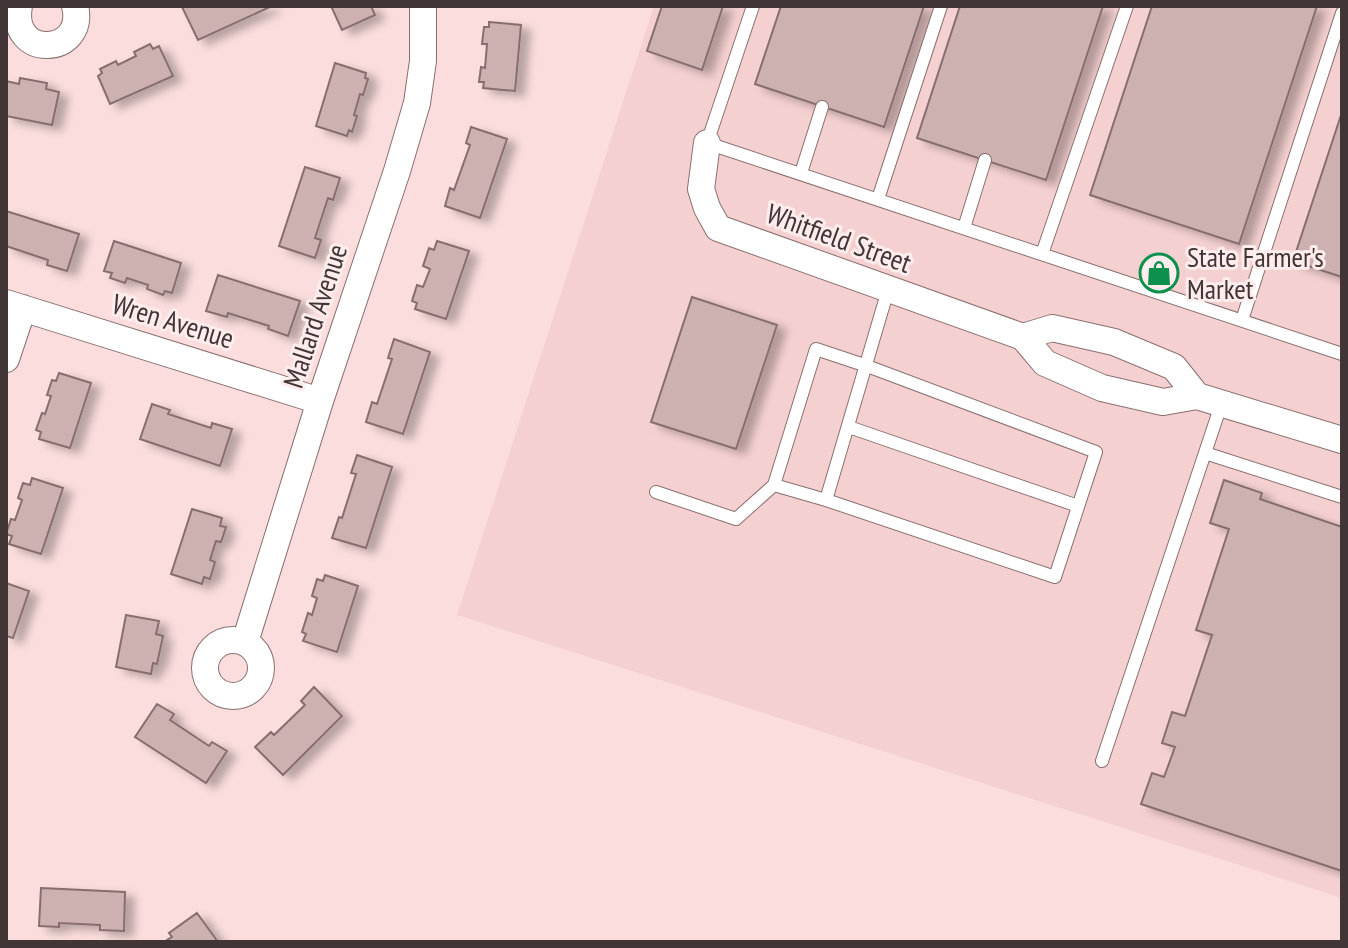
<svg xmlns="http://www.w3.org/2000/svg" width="1348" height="948" font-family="'PT Sans Narrow',sans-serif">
	<defs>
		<filter id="shadow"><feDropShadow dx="9" dy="5" stdDeviation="4" flood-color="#0004"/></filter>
	</defs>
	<rect width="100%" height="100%" fill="#fadddc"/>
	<!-- built -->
	<path fill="#f5d0d0" d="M654 6H1342V898L457 615Z"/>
	<!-- building -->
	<path fill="#ccb1b0" stroke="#876e6e" stroke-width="2" filter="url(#shadow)" d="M184 6H272L198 40 182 7Z
		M331 6H371L375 15 342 30Z
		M662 6H723L702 70 647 51Z
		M781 6H924L884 127 755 84Z
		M960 6H1103L1046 180 917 138Z
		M1152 6H1317L1239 244 1090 195Z
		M489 22 521 25 515 91 483 88 484 82H479L481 67 485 68 487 44H482L484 27H489Z
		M150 44 153 49 159 46 173 76 110 104 98 76 102 73 100 69 116 61 118 65 136 56 134 52Z
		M335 63 366 73 365 78 368 79 363 95 360 94 354 115 357 116 352 132 349 130 347 136 316 126Z
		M20 78 47 83 46 89 59 92 52 125 6 116V81L19 84Z
		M1342 112V277L1293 261Z
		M471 127 507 139 480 218 445 206 450 188 454 190 470 145 466 143Z
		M305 167 340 178 333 200 328 198 315 238 321 240 315 258 279 246Z
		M6 211 79 234 67 271 47 265 48 260 6 246Z
		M114 241 181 263 172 293 165 291 163 295 147 289 148 285 127 278 125 283 110 278 112 273 104 271Z
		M437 241 469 251 446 319 415 309 417 303 412 301 417 285 423 287 430 269 423 266 429 248 434 250Z
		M218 275 300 301 288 336 268 329 269 326 228 313 227 317 206 311Z
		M692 297 777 325 736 449 651 422Z
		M394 339 430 352 403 434 366 422 372 402 377 404 392 359 388 358Z
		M59 373 91 383 70 448 39 439 41 432 36 430 42 413 45 414 51 396 47 395 52 380 56 381Z
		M152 404 170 410 168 414 211 428 212 423 232 429 220 466 140 439Z
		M357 455 392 467 366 548 332 538 339 517 342 518 356 474 351 473Z
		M32 478 63 488 41 554 9 544 12 536 6 534 11 519 15 520 22 500 18 498 23 483 30 485Z
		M1224 480 1262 493 1260 499 1342 527V871L1141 804 1152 773 1164 777 1175 747 1162 743 1172 712 1185 716 1212 635 1196 630 1229 529 1210 523Z
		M192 509 222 518 220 526 226 527 221 542 216 541 210 560 215 562 210 579 204 577 202 584 171 574Z
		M325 575 358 586 337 652 303 641 306 634 302 632 308 613 312 615 317 598 312 596 317 579 323 581Z
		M6 583 29 591 13 638 6 636Z
		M126 615 159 621 156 634 163 636 157 664 153 663 151 674 116 667Z
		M314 687 342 716 283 775 255 747 271 732 274 735 305 705 301 701Z
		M157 704 174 714 170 720 209 746 212 742 227 751 206 783 135 737Z
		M41 888 125 892 124 931 100 930V925L59 923V927L39 926Z
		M197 913 218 942H168L167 940 172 937 169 933Z"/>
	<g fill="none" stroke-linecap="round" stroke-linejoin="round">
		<!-- service casing -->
		<g stroke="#89706f" stroke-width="14">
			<path id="service" d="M753 6 707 143 1342 354
				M801 173 822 107
				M878 199 941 6
				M964 228 985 160
				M1042 254 1127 6
				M1242 320 1342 13
				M849 427 1078 506
				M1205 453 1342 497
				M656 492 736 519 774 485
				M826 500 774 485 816 349 867 366 1096 452 1055 577 826 500 888 290
				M1102 761 1222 402"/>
		</g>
		<!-- minor casing -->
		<g stroke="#89706f" stroke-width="28">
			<path id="minor" d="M19 6C9 60 87 56 75 6
				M707 143 701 189 707 208 718 228 1023 337 1045 363 1102 388 1163 402 1197 396 1342 440
				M6 303 320 401
				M1023 337 1052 328 1114 342 1174 367 1197 396
				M6 359 23 308
				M205 668a28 28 0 1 1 56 0a28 28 0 1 1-56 0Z
				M245 642 320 401 397 171 417 103 423 61V6"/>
		</g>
		<!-- service -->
		<use href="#service" stroke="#fff" stroke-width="12"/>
		<!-- minor -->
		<use href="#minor" stroke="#fff" stroke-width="26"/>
	</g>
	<!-- icons -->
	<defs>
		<g id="shop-ring" transform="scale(2)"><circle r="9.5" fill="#ffeded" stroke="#0c904e" stroke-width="1.5"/><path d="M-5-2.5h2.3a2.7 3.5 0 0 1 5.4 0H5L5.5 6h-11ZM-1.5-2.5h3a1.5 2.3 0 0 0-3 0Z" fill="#0c904e"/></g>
	</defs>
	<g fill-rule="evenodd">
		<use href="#shop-ring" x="1159" y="273"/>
	</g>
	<g text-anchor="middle" stroke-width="6" stroke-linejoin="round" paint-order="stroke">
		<!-- street labels -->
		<g font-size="28" fill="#413635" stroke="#ffeded">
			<text transform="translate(839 238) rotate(20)" y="10">Whitfield Street</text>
			<text transform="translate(315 316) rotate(-72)" y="10">Mallard Avenue</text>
			<text transform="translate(173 321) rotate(17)" y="10">Wren Avenue</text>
		</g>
		<!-- poi labels -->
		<g font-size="28" fill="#413635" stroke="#ffeded" text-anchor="start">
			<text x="1187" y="267">State Farmer's<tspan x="1187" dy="32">Market</tspan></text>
		</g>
	</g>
	<!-- border -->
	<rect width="1348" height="948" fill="none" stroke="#413635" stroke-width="16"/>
</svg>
